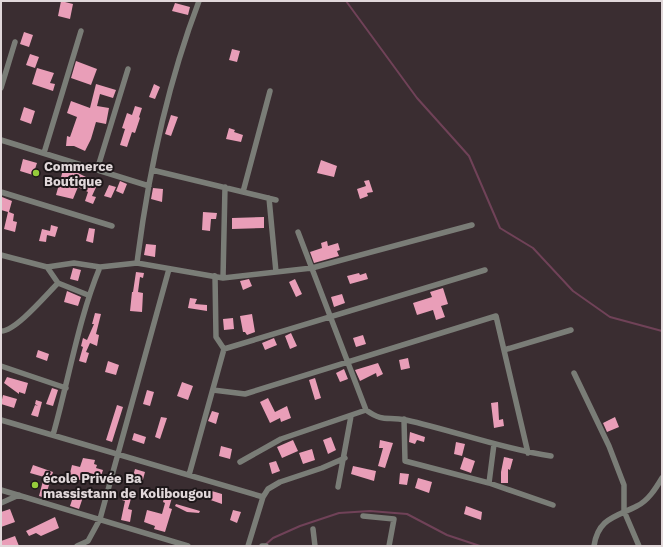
<svg xmlns="http://www.w3.org/2000/svg" width="663" height="547" font-family="'Work Sans',sans-serif">
	<rect width="100%" height="100%" fill="#3a2d31"/>
	<g fill="none" stroke-linecap="round" stroke-linejoin="round">
		<!-- stream -->
		<path stroke="#704258" stroke-width="2" d="M346 1 417 98 469 156 500 228 533 248 573 291 610 317 662 331
			M265 545 273 538 300 526 339 513 370 511 407 514 447 535 480 546H504"/>
	</g>
	<!-- building -->
	<path fill="#e99eb8" d="M61 1 73 4 70 19 58 16Z
		M175 3 190 7 188 15 172 11Z
		M24 32 33 35 29 47 20 44Z
		M232 49 240 51 237 62 229 60Z
		M30 54 39 57 35 68 26 65Z
		M76 61 97 69 91 85 71 78Z
		M37 68 54 73 50 83 55 84 53 91 32 84Z
		M96 84 116 90 113 98 100 94 97 106 109 108 106 124 96 122 91 139 85 151 74 146H66L67 136 70 137 77 117 67 113 71 101 90 108Z
		M154 84 160 87 155 99 149 97Z
		M135 106 142 108 139 117 140 118 135 133 132 132 127 147 120 145 125 129 122 128 127 113 132 115Z
		M24 107 35 111 31 124 20 120Z
		M171 115 178 117 171 136 165 134Z
		M229 128 235 130 234 132 243 135 241 142 226 139Z
		M23 159 37 163 33 175 20 171Z
		M321 160 337 166 334 177 317 173Z
		M56 162 69 166 68 168 98 183 92 196 96 197 93 204 85 201 88 192 78 187 73 199 56 195 63 170 54 166Z
		M369 180 373 192 367 193 368 196 360 199 357 189 366 186 364 181Z
		M120 181 127 184 123 194 116 191Z
		M109 185 116 187 111 198 104 196Z
		M153 188 163 189 162 202 151 199Z
		M2 197 12 201 9 212 14 214 13 221 17 222 15 232 4 229 8 212 1 210Z
		M203 212 217 213 216 219H211L210 231 202 230Z
		M264 217V228L232 229V218Z
		M51 225 58 227 55 237 47 235 46 242 39 241 42 229 50 231Z
		M89 228 95 229 93 243 86 241Z
		M327 241 328 246 338 243 340 250 337 251 339 256 314 263 310 252 322 248 321 243Z
		M146 244 156 245 155 257 144 255Z
		M73 268 81 270 78 281 70 279Z
		M136 272 144 273 143 278 140 277 138 292 143 293 142 312 130 311 132 292H133Z
		M359 273 360 275 366 273 368 279 350 284 347 276Z
		M249 279 252 286 243 290 240 281Z
		M295 279 302 294 296 297 289 282Z
		M443 288 448 304 441 306 445 317 436 320 433 310 417 315 413 303 432 297 430 292Z
		M67 291 81 297 78 306 64 302Z
		M342 294 345 303 334 307 331 297Z
		M190 298 197 299 195 304 207 305V311L188 308Z
		M95 313 101 314 96 334 99 335 97 346 90 343 86 352 89 353 86 363 79 361 83 347 81 346 83 338 87 340 94 324H92Z
		M252 314 255 332 247 335 245 332H243L240 316Z
		M233 318 234 329 224 330 223 319Z
		M291 333 297 346 290 349 285 336Z
		M363 335 366 344 356 347 353 338Z
		M274 338 277 345 265 350 262 343Z
		M38 350 49 354 47 361 36 357Z
		M408 358 410 368 401 370 399 360Z
		M108 361 119 365 116 375 105 372Z
		M378 363 383 374 377 377 376 373 360 381 355 370Z
		M344 369 348 379 340 382 336 373Z
		M7 377 28 383 25 394 19 392V394L4 383Z
		M315 378 321 398 315 400 309 380Z
		M182 382 193 386 188 400 177 396Z
		M52 388 58 390 53 406 46 404Z
		M147 390 154 392 150 406 143 404Z
		M3 395 17 399 14 408 1 404Z
		M268 398 275 412 287 406 291 418 281 422 280 418 270 423 260 402Z
		M36 400 42 402 38 417 31 415 35 405 38 406 35 404Z
		M498 402 499 420 503 419 504 426 494 428 491 403Z
		M117 405 123 407 112 442 106 440Z
		M212 411 219 413 216 424 208 421Z
		M161 417 167 418 160 439 155 437Z
		M615 417 619 427 607 432 603 423Z
		M410 432 425 437 424 442 417 440 415 444 409 442Z
		M134 433 146 437 144 444 132 440Z
		M331 437 336 450 328 454 323 440Z
		M293 440 298 451 282 458 277 447Z
		M380 440 393 443 385 468 378 466 383 448H379Z
		M456 442 465 444 462 456 454 454Z
		M221 446 232 449 230 459 219 456Z
		M312 449 315 460 303 464 299 453Z
		M464 457 475 461 471 473 460 469Z
		M504 457 513 459 510 470 508 469V483H501V472Z
		M83 458 95 460 94 464 97 465 96 468 103 470 101 476 86 472 84 481 69 477 72 465 80 467Z
		M276 461 280 471 272 474 269 463Z
		M33 465 53 472 45 498 39 496 44 477 30 473Z
		M353 466 376 471 374 481 351 474Z
		M135 469 145 472 142 483 132 480Z
		M400 473 409 474 407 485 399 484Z
		M418 478 432 482 429 493 415 488Z
		M205 489 222 494V504L202 497Z
		M160 490 173 494 169 508 172 509 165 532 154 529 155 526 144 522 147 510 162 514 165 503 163 502 164 498 158 496Z
		M124 493 132 495 128 509 132 510 130 522 121 520 125 501 122 500Z
		M74 494 83 497 79 509 70 506Z
		M176 504 200 511 199 513 187 512 175 506Z
		M466 506 482 512 481 520 464 514Z
		M10 509 15 522 1 527V512Z
		M233 510 241 512 237 523 230 520Z
		M55 517 59 528 41 536 36 533 29 536 26 531Z
		M15 536 19 546H1V541Z"/>
	<g fill="none" stroke-linecap="round" stroke-linejoin="round">
		<!-- minor -->
		<path stroke="#7a7d77" stroke-width="5.5" d="M1 88 15 42
			M1 140 149 186
			M44 153 81 31
			M97 170 128 69
			M152 170 276 200
			M1 192 112 226
			M243 192 270 91
			M269 198 276 272
			M298 232 366 410C384 423 387 416 406 420 455 431 502 449 551 456
			M1 255 47 267 74 263 100 267 137 263 223 278 312 268 472 225
			M137 263C148 175 167 85 199 1
			M47 267 58 283 88 295
			M223 278 225 187
			M1 331C15 332 47 294 58 283
			M224 349 485 270
			M504 350 571 330
			M1 366 66 388
			M574 373 609 446 624 485V511L639 546
			M213 390 245 394 496 316 528 453
			M404 419 405 461 489 483 553 505
			M1 420 263 497
			M53 435C69 379 78 320 100 267
			M240 462 281 439 366 410
			M189 475 224 349 216 337 215 276
			M489 483 494 444
			M338 487 351 416
			M1 490 188 546
			M1 503 19 495
			M363 516 394 519 389 546
			M313 529 315 546
			M77 546 88 541 100 519 169 269
			M248 546 263 497 268 489 280 482 322 468 345 458
			M262 546H266
			M594 546C598 518 616 517 637 506 648 501 656 488 662 478"/>
	</g>
	<!-- markers -->
	<g fill="#95cc3b" stroke="#1d1719" stroke-width="1.5">
		<circle cx="36" cy="173" r="4"/>
		<circle cx="35" cy="485" r="4"/>
	</g>
	<g text-anchor="middle" stroke-width="4" stroke-linejoin="round" paint-order="stroke">
		<!-- poi labels -->
		<g font-size="13" font-weight="bold" fill="#e1d8da" stroke="#1d1719" text-anchor="start">
			<text x="44" y="171">Commerce<tspan x="44" dy="15">Boutique</tspan></text>
			<text x="43" y="483">école Privée Ba<tspan x="43" dy="15">massistann de Kolibougou</tspan></text>
		</g>
	</g>
	<!-- border -->
	<rect width="663" height="547" fill="none" stroke="#e1d8da" stroke-width="4"/>
</svg>
